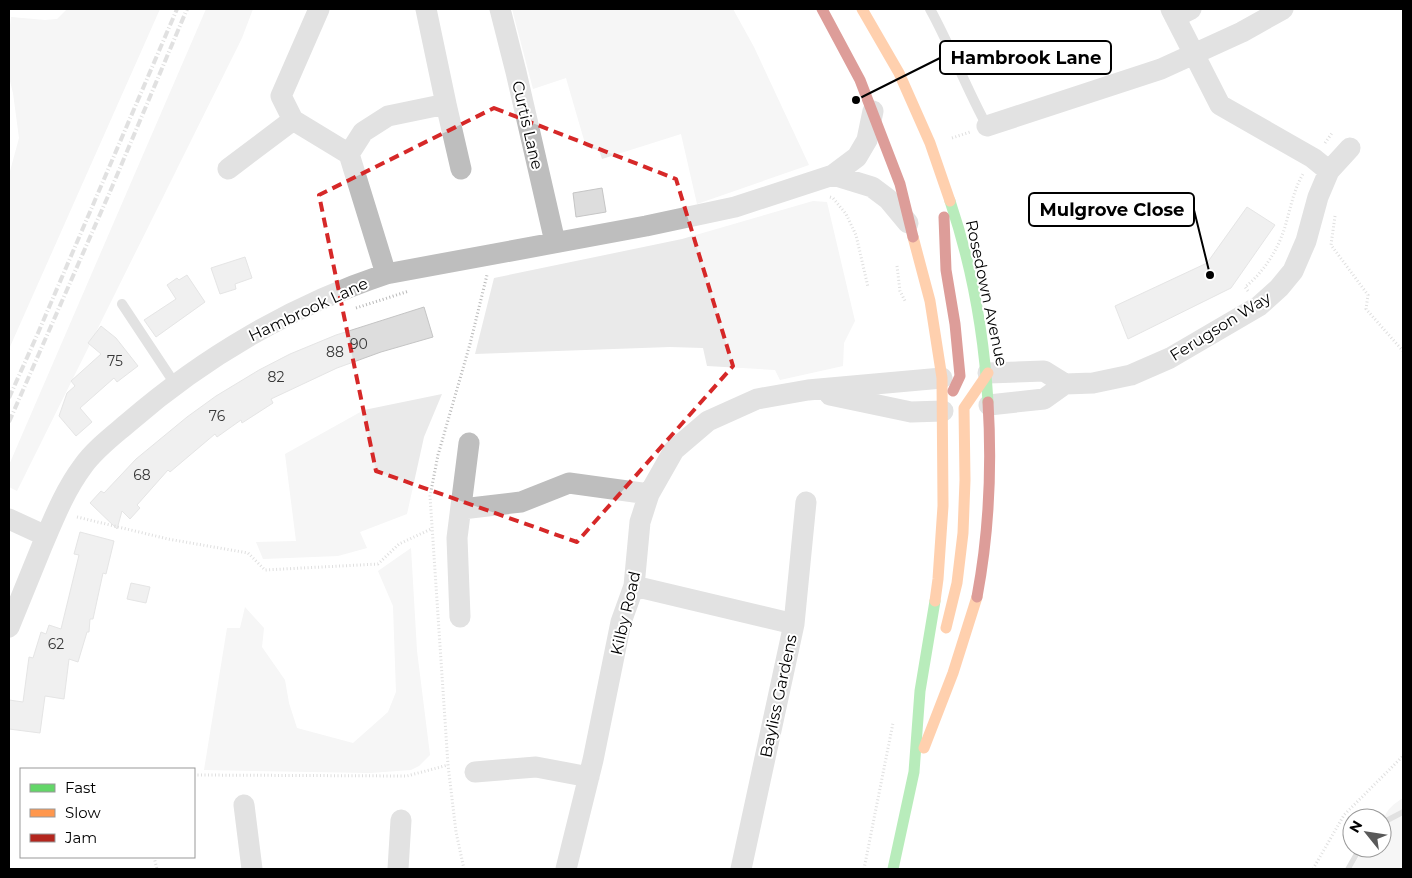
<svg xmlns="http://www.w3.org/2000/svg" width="1412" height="878" font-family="Montserrat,sans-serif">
	<rect width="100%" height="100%" fill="#fff"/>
	<!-- green -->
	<path fill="#eaeaea" d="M67 9H160L9 349V175L19 138 13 93 9 77V34L11 17 45 20 57 19Z
		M206 9H253L242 38 17 491 9 487V465Z
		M512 9H733L754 47 809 165 697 204 681 134 602 159 599 150 586 147 566 78 533 89Z
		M813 201 827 202 855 321 844 343 843 366 780 380 775 370 707 366 703 348 670 347 475 354 494 278 682 239Z
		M442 394 424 437 407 514 360 532 367 548 338 556 263 559 256 542 296 541 285 454 364 410Z
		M411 548 417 651 430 755 419 766 411 770 370 773 204 770 227 628H240L245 607 264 628 262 647 285 680 289 703 297 728 353 743 388 712 396 692 393 606 378 571Z
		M1403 798V869H1351L1364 848H1382C1382 823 1380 812 1403 798Z"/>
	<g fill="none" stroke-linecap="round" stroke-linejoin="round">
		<!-- stream -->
		<path stroke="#bcbcbc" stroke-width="5.5" d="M1382 823 1403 812
			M1348 869 1360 848"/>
	</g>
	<!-- building -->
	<path fill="#ddd" stroke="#c5c5c5" d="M602 188 606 212 576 217 573 193Z
		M1247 207 1275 225 1231 288 1128 339 1115 306 1207 263Z
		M245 257 252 278 235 284 236 289 220 294 211 268Z
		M187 275 205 302 156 337 144 320 176 299 167 285 177 278 179 280Z
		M424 307 433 337 381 352 337 368 271 399 273 403 242 423 241 420 217 437 215 434 170 472 168 470 137 505 140 508 130 519 122 511 117 529 90 503 101 491 104 493 136 459 187 417 216 396 259 370 290 354 336 335Z
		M101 326 116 338 138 366 117 382 114 378 80 408 92 422 76 436 59 416 67 393 75 386 71 381 101 354 88 343Z
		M80 532 114 541 106 574 103 573 93 619H90L89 632H87L78 662 69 659 64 699 45 696 40 733 9 729V700L23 702 29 657 33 658 41 632 46 634 49 625 61 629 79 555 74 554Z
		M131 583 150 587 146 603 127 599Z"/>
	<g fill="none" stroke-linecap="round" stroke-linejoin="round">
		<!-- path -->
		<path stroke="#b8b8b8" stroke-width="3" stroke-dasharray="1 2.5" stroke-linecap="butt" d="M952 138 970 132
			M1325 143 1332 133
			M830 197 833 198 846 214 856 235 868 287
			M1335 216 1331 245 1368 295 1366 309 1403 351
			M897 266 900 291 905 301
			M1248 291 1245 287C1263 273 1277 251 1284 230 1290 211 1293 191 1303 174
			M356 308 409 291
			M77 517 168 539 248 553 265 570 378 564 399 544 431 529
			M194 775 407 776 448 765
			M154 857 157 869
			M464 869 456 832 448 765 430 496 438 455 470 344 487 275
			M864 869 893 723
			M1313 869 1344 815 1403 756"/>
		<!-- lane -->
		<path stroke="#bebebe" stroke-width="10" d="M930 9C951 47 966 88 987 126
			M122 304 175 384"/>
		<!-- street -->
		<path stroke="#bebebe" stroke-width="21" d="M319 9 281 96 293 120 349 154 386 274
			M426 9 446 104
			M500 9 516 72 555 242
			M1171 9 1220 105 1313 158 1329 171
			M1175 17 1191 9
			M987 126 1161 69 1242 32 1283 9
			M349 154 363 132 388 116 446 104 461 169
			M228 169 293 120
			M833 175 872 187 888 199 908 223
			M988 373 1044 371 1065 384
			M830 395 911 412 943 411
			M989 405 1044 399 1065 384 1093 383 1131 375 1170 358 1259 306 1279 288 1293 271 1306 241 1318 197 1329 171 1350 148
			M462 509 521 502 569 483 649 494
			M9 519 46 536
			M634 586 794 624 741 869
			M460 617 457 538 469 443
			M794 624 806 502
			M9 627C20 600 31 573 42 546 54 518 65 490 83 466 95 449 114 435 129 422 204 357 293 305 386 274L646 226 735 207 833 175 857 157 867 140 873 111
			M475 772 536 767 589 777
			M244 805 252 869
			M398 869 401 820
			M566 869 593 760 621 622 634 586 640 522 649 494 674 450 708 421 757 399 808 390 942 378"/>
		<!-- fast -->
		<path stroke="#63d668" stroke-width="11" d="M950 201C972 266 984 335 988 402
			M893 869 914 772 920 691 935 601"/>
		<!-- slow -->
		<path stroke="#ff974d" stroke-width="11" d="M862 9 899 73 930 143 950 201
			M913 237 930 301 942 378 943 506 938 579 935 601
			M946 628 957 583 963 533 965 480 964 408 988 373
			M924 748 953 673 977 597"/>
		<!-- jam -->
		<path stroke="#b3261e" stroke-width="11" d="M822 9 860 80 900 184 913 237
			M944 217 946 270 955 324 960 376 953 391
			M977 597C989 533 992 468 988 402"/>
		<!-- rail -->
		<path stroke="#bdbdbd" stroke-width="4" stroke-dasharray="8 2.5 1 2.5" stroke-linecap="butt" d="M9 398 38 333 177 9
			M9 422 112 187 187 9"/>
	</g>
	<!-- marked area -->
	<path d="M0 0H1412V878H0ZM494 108 676 179 733 366 577 542 376 471 319 195Z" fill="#fff" fill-opacity=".55" fill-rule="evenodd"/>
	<path fill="none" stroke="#d62828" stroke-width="4" stroke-dasharray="10 6" stroke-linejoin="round" d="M494 108 676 179 733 366 577 542 376 471 319 195Z"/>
	<g text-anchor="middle" stroke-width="4" stroke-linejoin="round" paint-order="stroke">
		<!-- number labels -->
		<g font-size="14" fill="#373737">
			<text x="359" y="349">90</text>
			<text x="335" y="357">88</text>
			<text x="115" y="366">75</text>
			<text x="276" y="382">82</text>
			<text x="217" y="421">76</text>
			<text x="142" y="480">68</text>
			<text x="56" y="649">62</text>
		</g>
		<!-- street labels -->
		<g font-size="16" fill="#000" stroke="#fff">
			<text transform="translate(528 125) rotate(77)" y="6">Curtis Lane</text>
			<text transform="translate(987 293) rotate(78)" y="6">Rosedown Avenue</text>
			<text transform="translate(308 309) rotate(-25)" y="6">Hambrook Lane</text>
			<text transform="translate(1220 326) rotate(-32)" y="6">Ferugson Way</text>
			<text transform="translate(625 613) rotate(-77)" y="6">Kilby Road</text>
			<text transform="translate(778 696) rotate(-78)" y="6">Bayliss Gardens</text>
		</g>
	</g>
	<!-- callouts -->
	<path fill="none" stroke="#000" stroke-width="2" d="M856 100L940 58M1210 275L1194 210"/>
	<g fill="#000" stroke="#fff" stroke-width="2">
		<circle cx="856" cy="100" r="5"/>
		<circle cx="1210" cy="275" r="5"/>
	</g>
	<g fill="#fff" stroke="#000" stroke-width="2">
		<rect x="940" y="41" width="171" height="33" rx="5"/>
		<rect x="1029" y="193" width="165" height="33" rx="5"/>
	</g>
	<g font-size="18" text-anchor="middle" font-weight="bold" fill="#000">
		<text x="1026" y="64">Hambrook Lane</text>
		<text x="1112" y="216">Mulgrove Close</text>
	</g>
	<!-- border -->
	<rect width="1412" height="878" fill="none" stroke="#000000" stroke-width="20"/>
	<!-- legend -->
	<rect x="20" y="768" width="175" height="90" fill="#ffffff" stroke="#999999"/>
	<rect x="30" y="784" width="25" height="8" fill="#63d668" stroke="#999999"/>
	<text x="65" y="793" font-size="15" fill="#000000">Fast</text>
	<rect x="30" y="809" width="25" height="8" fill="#ff974d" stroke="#999999"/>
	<text x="65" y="818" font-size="15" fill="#000000">Slow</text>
	<rect x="30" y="834" width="25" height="8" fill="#b3261e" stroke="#999999"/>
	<text x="65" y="843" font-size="15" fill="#000000">Jam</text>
	<!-- north arrow -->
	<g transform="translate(1367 833) rotate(300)"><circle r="24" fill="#ffffff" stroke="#999999"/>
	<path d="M0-4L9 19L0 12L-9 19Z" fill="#595959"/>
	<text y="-8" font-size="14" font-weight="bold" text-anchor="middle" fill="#000000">N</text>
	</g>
</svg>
